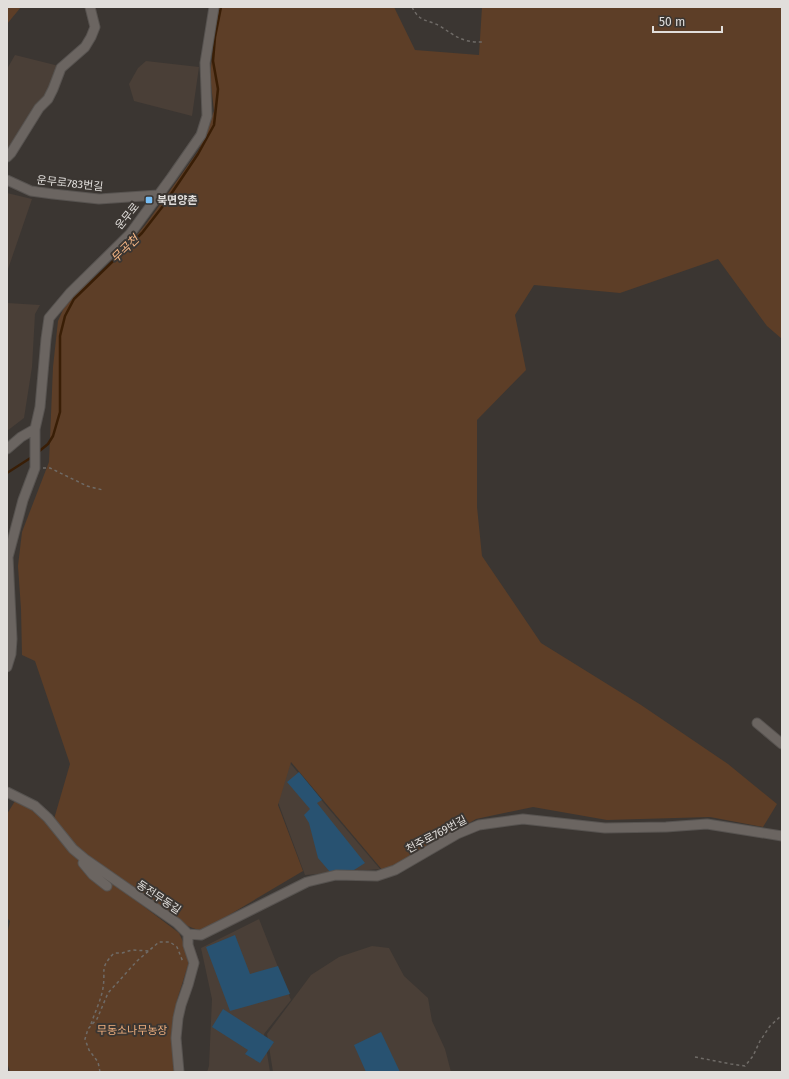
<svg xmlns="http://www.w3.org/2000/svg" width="789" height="1079" font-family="'Fira Sans','Noto Sans KR',sans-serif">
	<rect width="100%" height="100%" fill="#3b3632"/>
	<!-- built -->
	<path fill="#4a3f37" d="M15 55 59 66 54 86 7 152V69Z
		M146 61 199 67 192 116 134 101 129 84 138 68Z
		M7 193 32 199 7 272Z
		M7 303 40 305 35 314 32 367 24 418 7 431Z
		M289 762 380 869 305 875 278 802Z
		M259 919 291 1000 264 1034 270 1072H207L209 1066 212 999 201 948Z
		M372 946 389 948 404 976 428 998 432 1021 445 1049 451 1072H273L267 1034 311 975 339 957Z"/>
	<!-- green -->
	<path fill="#5d3e27" d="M7 7H21L7 24Z
		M218 7H394L415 50 479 55 482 7H782V339L767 326 718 259 620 293 534 285 515 315 526 370 477 420V507L482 556 541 643 641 705 728 764 777 804 763 827 710 817 607 820 533 807 476 819 384 872 291 762 278 805 303 871 202 931C179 925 176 916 158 904 130 885 100 869 75 846 68 838 61 828 54 819L70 764 35 661 22 655 21 609 18 566 22 532 49 462 53 367 58 321 67 301 120 255 146 224 199 150 214 111 210 75Z
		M15 801 34 810 49 824 59 840 78 857 179 933 189 955 190 959 177 1000 173 1032 176 1072H10L7 1062V935L10 921 7 918V814Z"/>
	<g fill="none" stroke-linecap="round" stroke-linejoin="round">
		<!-- stream -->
		<path stroke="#391e06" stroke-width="2.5" d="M37 453 48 444 53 436 60 412V336L65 316 74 299 142 233 163 206 198 154 214 125 218 89 213 61 215 37 221 7
			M7 473 32 457"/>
	</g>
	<!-- building -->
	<path fill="#285271" d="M299 772 322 800 317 803 365 863 354 870 330 872 318 858 309 823 304 815 310 809 287 782Z
		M235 935 250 974 278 966 290 994 230 1011 206 947Z
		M223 1009 274 1042 260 1063 245 1054 248 1050 212 1027Z
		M381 1032 400 1072H366L354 1045Z"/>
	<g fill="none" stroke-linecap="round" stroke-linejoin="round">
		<!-- minor casing -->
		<g stroke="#575350" stroke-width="11">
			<path id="minor" d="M7 157 11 153 39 108 48 99 53 89 61 68 85 47 91 37 95 27 90 7
				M7 180 31 191 53 194 99 199 158 195
				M7 449 21 437 35 429 40 407 46 339 49 318 70 293 130 234 171 178 201 135 207 116 205 63 214 7
				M7 667 11 654 12 639 8 557 23 500 35 468V429
				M757 723 782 744
				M7 792 35 806 48 818 73 849 85 859 177 923 188 934V945L194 963 188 985 181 1005 178 1018 176 1038 179 1072
				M83 863 93 875 107 886
				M188 934 201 935 307 882 336 875 377 876 395 870 457 834 479 825 523 819 605 828 666 827 707 824 782 836"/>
		</g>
		<!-- path -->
		<path stroke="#6f6b67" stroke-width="1.5" stroke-dasharray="3 3" stroke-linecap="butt" d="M412 7C420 23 427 19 440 26 455 36 463 43 483 42
			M43 468H50L87 486 103 490
			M91 1024C95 1012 101 1000 103 988 106 969 99 969 114 953H122L132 950 149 951
			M695 1057 731 1064 745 1066 753 1056 760 1041 770 1026 782 1015
			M100 1072 98 1062 89 1050 85 1039 88 1029 97 1019 108 993 137 961 159 942H170L177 947 183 962"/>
		<!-- minor -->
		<use href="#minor" stroke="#6b6561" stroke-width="9"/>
	</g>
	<!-- markers -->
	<rect fill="#77bff7" stroke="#3b3632" stroke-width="1.5" x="145" y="196" width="8" height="8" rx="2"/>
	<g text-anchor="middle" stroke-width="4" stroke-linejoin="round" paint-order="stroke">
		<!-- street labels -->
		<g font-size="11" fill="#e1dedb" stroke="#3b3632">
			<text transform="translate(70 183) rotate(6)" y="4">운무로783번길</text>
			<text transform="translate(127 216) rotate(-51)" y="4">운무로</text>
			<text transform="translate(436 834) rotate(-28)" y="4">천주로769번길</text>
			<text transform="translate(159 897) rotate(34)" y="4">동전무동길</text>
		</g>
		<!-- poi labels -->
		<g font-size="11" font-weight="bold" fill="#e1dedb" stroke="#3b3632" text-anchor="start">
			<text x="157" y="204">북면양촌</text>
		</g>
		<!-- park labels -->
		<g font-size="11" fill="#f0af7e" stroke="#3b3632">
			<text x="132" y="1034">무동소나무농장</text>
		</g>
		<!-- water labels -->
		<g font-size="12" font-style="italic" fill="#f8b785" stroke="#3b3632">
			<text transform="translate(125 249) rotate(-44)" y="4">무곡천</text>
		</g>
	</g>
	<!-- border -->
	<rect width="789" height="1079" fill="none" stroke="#e1dedb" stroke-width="16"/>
	<!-- scale -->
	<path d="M653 26v6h69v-6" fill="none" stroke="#e1dedb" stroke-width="2"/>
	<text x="659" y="26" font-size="12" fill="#e1dedb" stroke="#3b3632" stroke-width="3" paint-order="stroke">50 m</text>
</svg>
